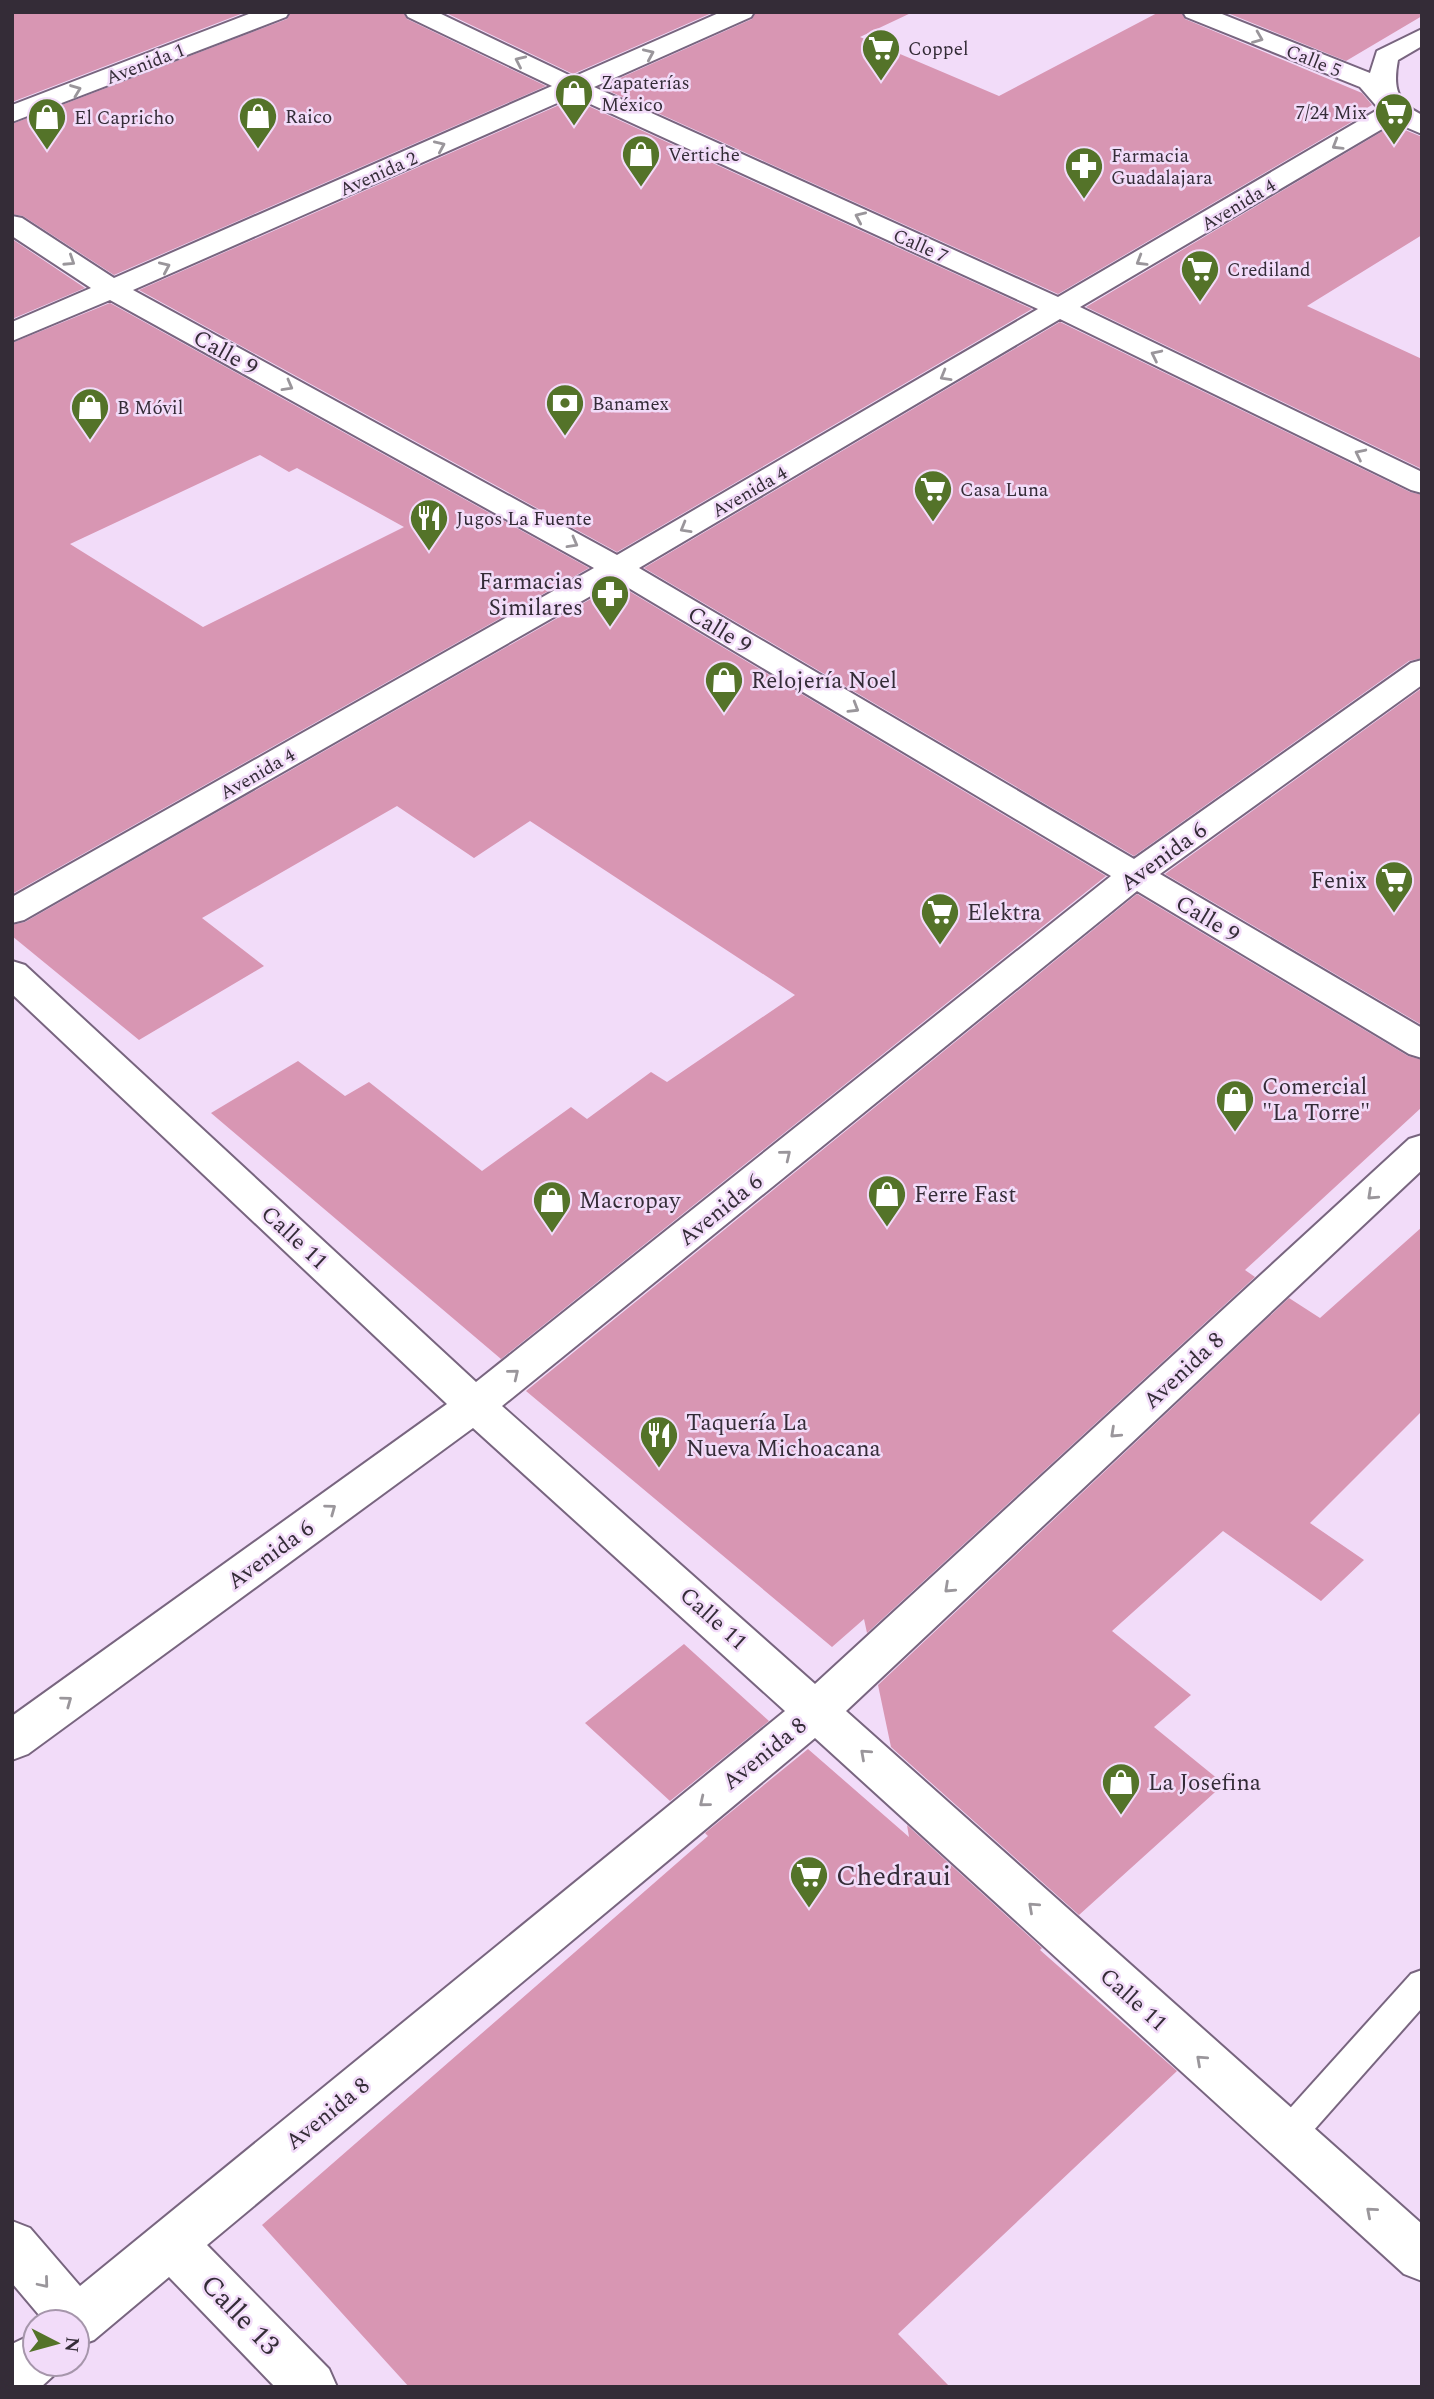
<svg xmlns="http://www.w3.org/2000/svg" width="1434" height="2399" font-family="Spectral,serif">
	<rect width="100%" height="100%" fill="#f2dcf9"/>
	<!-- building -->
	<path fill="#d896b3" fill-rule="evenodd" d="M12 12H246L12 102Z
		M291 12H403L407 19 546 86 114 275 23 216 12 214V124L287 19Z
		M444 12H714L573 74Z
		M756 12H913L860 37 999 96 1159 12H1181L1185 19 1362 93 1372 105 1360 112 1365 114 1058 294 600 87 752 19Z
		M1225 12H1422V16L1346 61Z
		M573 99 1032 309 617 552 139 290Z
		M1393 125 1422 137V235L1307 306 1422 359V469L1086 307Z
		M12 239 85 288 12 319Z
		M110 303 589 568 12 894V343ZM260 455 289 472 297 468 404 527 203 627 70 544Z
		M1060 322 1410 492 1422 495V658L1409 661 1134 856 644 568Z
		M617 584 1106 876 501 1359 211 1113 298 1061 345 1096 369 1082 482 1171 571 1107 587 1119 651 1072 667 1082 795 995 530 821 474 858 397 806 202 918 264 966 139 1040 12 936V925L25 922Z
		M1422 688V1025L1165 874Z
		M1137 894 1408 1056 1422 1060V1107L1245 1270 1255 1277 867 1633 864 1619 832 1647 526 1391Z
		M1422 1227V1411L1310 1523 1364 1560 1321 1601 1223 1531 1112 1631 1191 1695 1154 1727 1224 1784 1079 1915 891 1747 878 1685 1289 1298 1320 1318Z
		M684 1644 769 1721 670 1801 585 1723Z
		M808 1749 909 1837 907 1825 1042 1948 1040 1950 1177 2071 898 2334 950 2387H409L262 2225 708 1836 705 1833Z"/>
	<g fill="none" stroke-linecap="round" stroke-linejoin="round">
		<!-- lane casing -->
		<g stroke="#78657f" stroke-width="4">
			<path id="lane" d="M1422 1970V2008L1298 2148 1286 2153 1274 2148 1269 2137 1274 2126 1411 1974Z"/>
		</g>
		<!-- street casing -->
		<g stroke="#78657f" stroke-width="4">
			<path id="street" d="M405 12H437L573 77 721 12H754L751 17 594 87 1058 297 1379 109 1360 87 1186 17 1183 12H1217L1370 73 1377 51 1422 29V46L1398 60C1393 87 1396 102 1422 115V134L1394 122 1080 307 1422 472V493L1411 490 1060 319 639 568 1134 859 1411 663 1422 660V685L1160 874 1422 1028V1058L1409 1054 1137 891 502 1406 815 1684 1409 1139 1422 1135V1170L846 1711 1422 2224V2281L1404 2274 815 1738 207 2245 329 2369 337 2387H275L169 2277 94 2340 77 2346V2322H45L12 2283V2221L30 2228 80 2286 785 1711 473 1428 28 1754 12 1760V1716L447 1404 12 994V961L25 965 476 1382 1111 876 617 581 24 920 12 923V897L594 568 110 300 12 341V322L91 288 12 236V216L22 218 114 278 552 86 408 17ZM573 96 1038 309 617 555 133 290Z
				M35 2333V2364H58L53 2376 41 2387H12V2344Z"/>
		</g>
		<!-- secondary casing -->
		<g stroke="#78657f" stroke-width="4">
			<path id="secondary" d="M254 12H289L286 17 12 122V105Z"/>
		</g>
		<!-- lane -->
		<use href="#lane" fill="#fff" fill-rule="evenodd"/>
		<!-- street -->
		<use href="#street" fill="#fff" fill-rule="evenodd"/>
		<!-- secondary -->
		<use href="#secondary" fill="#fff" fill-rule="evenodd"/>
	</g>
	<!-- one-way arrows -->
	<defs><path id="oneway-chevron" d="M-2-3.5L2.5 0L-2 3.5" fill="none" stroke-width="1.6" stroke-linecap="round" stroke-linejoin="round" transform="scale(1.75)"/></defs>
	<g stroke="#9a969b">
		<use href="#oneway-chevron" transform="translate(1258 38) rotate(22)"/>
		<use href="#oneway-chevron" transform="translate(649 54) rotate(-24)"/>
		<use href="#oneway-chevron" transform="translate(520 61) rotate(-155)"/>
		<use href="#oneway-chevron" transform="translate(76 90) rotate(-21)"/>
		<use href="#oneway-chevron" transform="translate(1337 145) rotate(149)"/>
		<use href="#oneway-chevron" transform="translate(440 146) rotate(-24)"/>
		<use href="#oneway-chevron" transform="translate(860 217) rotate(-156)"/>
		<use href="#oneway-chevron" transform="translate(70 261) rotate(33)"/>
		<use href="#oneway-chevron" transform="translate(1141 261) rotate(149)"/>
		<use href="#oneway-chevron" transform="translate(165 267) rotate(-24)"/>
		<use href="#oneway-chevron" transform="translate(1156 355) rotate(-154)"/>
		<use href="#oneway-chevron" transform="translate(945 376) rotate(150)"/>
		<use href="#oneway-chevron" transform="translate(288 386) rotate(29)"/>
		<use href="#oneway-chevron" transform="translate(1360 454) rotate(-154)"/>
		<use href="#oneway-chevron" transform="translate(685 528) rotate(150)"/>
		<use href="#oneway-chevron" transform="translate(573 543) rotate(29)"/>
		<use href="#oneway-chevron" transform="translate(854 708) rotate(31)"/>
		<use href="#oneway-chevron" transform="translate(786 1155) rotate(-39)"/>
		<use href="#oneway-chevron" transform="translate(1372 1195) rotate(137)"/>
		<use href="#oneway-chevron" transform="translate(514 1374) rotate(-39)"/>
		<use href="#oneway-chevron" transform="translate(1115 1433) rotate(137)"/>
		<use href="#oneway-chevron" transform="translate(331 1509) rotate(-36)"/>
		<use href="#oneway-chevron" transform="translate(949 1588) rotate(137)"/>
		<use href="#oneway-chevron" transform="translate(67 1701) rotate(-36)"/>
		<use href="#oneway-chevron" transform="translate(865 1754) rotate(-138)"/>
		<use href="#oneway-chevron" transform="translate(704 1802) rotate(141)"/>
		<use href="#oneway-chevron" transform="translate(1033 1907) rotate(-138)"/>
		<use href="#oneway-chevron" transform="translate(1201 2060) rotate(-138)"/>
		<use href="#oneway-chevron" transform="translate(1371 2212) rotate(-139)"/>
		<use href="#oneway-chevron" transform="translate(44 2283) rotate(50)"/>
	</g>
	<!-- icons -->
	<defs>
		<g id="supermarket-pin" transform="scale(2.0125)"><path d="M0 17L-7.5 6A9.5 9.5 0 1 1 7.5 6Z" fill="#547329" stroke="#f2dcf9"/><path d="M-6-5.5h2.5l.6 2H6L4.5 2H-2.5L-4.4-4H-6ZM-1.5 3.2a1.3 1.3 0 1 0 .1 0ZM3 3.2a1.3 1.3 0 1 0 .1 0Z" fill="#fff"/></g>
		<g id="shop-pin" transform="scale(2.0125)"><path d="M0 17L-7.5 6A9.5 9.5 0 1 1 7.5 6Z" fill="#547329" stroke="#f2dcf9"/><path d="M-5-2.5h2.3a2.7 3.5 0 0 1 5.4 0H5L5.5 6h-11ZM-1.5-2.5h3a1.5 2.3 0 0 0-3 0Z" fill="#fff"/></g>
		<g id="pharmacy-pin" transform="scale(2.0125)"><path d="M0 17L-7.5 6A9.5 9.5 0 1 1 7.5 6Z" fill="#547329" stroke="#f2dcf9"/><path d="M-2-6h4v4h4v4h-4v4h-4v-4h-4v-4h4Z" fill="#fff"/></g>
		<g id="bank-pin" transform="scale(2.0125)"><path d="M0 17L-7.5 6A9.5 9.5 0 1 1 7.5 6Z" fill="#547329" stroke="#f2dcf9"/><path d="M-6-4H6V4H-6ZM0-2.3a2.3 2.3 0 1 0 0 4.6a2.3 2.3 0 1 0 0-4.6Z" fill="#fff"/></g>
		<g id="restaurant-pin" transform="scale(2.0125)"><path d="M0 17L-7.5 6A9.5 9.5 0 1 1 7.5 6Z" fill="#547329" stroke="#f2dcf9"/><path d="M-5-6h1v4h1v-4h1v4h1v-4h1v5L-1.5 .5V6h-2V.5L-5-1ZM5-6V6H3V1.5H1.5Q1.5-4 5-6Z" fill="#fff"/></g>
	</defs>
	<g fill-rule="evenodd">
		<use href="#supermarket-pin" x="881" y="48"/>
		<use href="#shop-pin" x="574" y="93"/>
		<use href="#supermarket-pin" x="1394" y="112"/>
		<use href="#shop-pin" x="258" y="116"/>
		<use href="#shop-pin" x="47" y="117"/>
		<use href="#shop-pin" x="641" y="154"/>
		<use href="#pharmacy-pin" x="1084" y="166"/>
		<use href="#supermarket-pin" x="1200" y="269"/>
		<use href="#bank-pin" x="565" y="403"/>
		<use href="#shop-pin" x="90" y="407"/>
		<use href="#supermarket-pin" x="933" y="489"/>
		<use href="#restaurant-pin" x="429" y="518"/>
		<use href="#pharmacy-pin" x="610" y="594"/>
		<use href="#shop-pin" x="724" y="680"/>
		<use href="#supermarket-pin" x="1394" y="880"/>
		<use href="#supermarket-pin" x="940" y="912"/>
		<use href="#shop-pin" x="1235" y="1099"/>
		<use href="#shop-pin" x="887" y="1194"/>
		<use href="#shop-pin" x="552" y="1200"/>
		<use href="#restaurant-pin" x="659" y="1435"/>
		<use href="#shop-pin" x="1121" y="1782"/>
		<use href="#supermarket-pin" x="809" y="1875"/>
	</g>
	<g text-anchor="middle" stroke-width="5" stroke-linejoin="round" paint-order="stroke">
		<!-- far-poi labels -->
		<g font-size="19" fill="#342c37" stroke="#f2dcf9" text-anchor="start">
			<text x="908" y="55">Coppel</text>
			<text x="601" y="89">Zapaterías<tspan x="601" dy="22">México</tspan></text>
			<text x="1367" y="119" text-anchor="end">7/24 Mix</text>
			<text x="285" y="123">Raico</text>
			<text x="74" y="124">El Capricho</text>
			<text x="668" y="161">Vertiche</text>
			<text x="1111" y="162">Farmacia<tspan x="1111" dy="22">Guadalajara</tspan></text>
			<text x="1227" y="276">Crediland</text>
			<text x="592" y="410">Banamex</text>
			<text x="117" y="414">B Móvil</text>
			<text x="960" y="496">Casa Luna</text>
			<text x="456" y="525">Jugos La Fuente</text>
		</g>
		<!-- far-street labels -->
		<g font-size="19" fill="#342c37" stroke="#f2dcf9">
			<text transform="translate(1314 60) rotate(22)" y="7">Calle 5</text>
			<text transform="translate(145 63) rotate(-21)" y="7">Avenida 1</text>
			<text transform="translate(378 173) rotate(-24)" y="7">Avenida 2</text>
			<text transform="translate(1238 204) rotate(-31)" y="7">Avenida 4</text>
			<text transform="translate(921 245) rotate(24)" y="7">Calle 7</text>
			<text transform="translate(749 491) rotate(-30)" y="7">Avenida 4</text>
			<text transform="translate(257 773) rotate(-30)" y="7">Avenida 4</text>
		</g>
		<!-- street labels -->
		<g font-size="23" fill="#342c37" stroke="#f2dcf9">
			<text transform="translate(226 352) rotate(29)" y="8">Calle 9</text>
			<text transform="translate(720 629) rotate(31)" y="8">Calle 9</text>
			<text transform="translate(1163 856) rotate(-36)" y="8">Avenida 6</text>
			<text transform="translate(1208 918) rotate(31)" y="8">Calle 9</text>
			<text transform="translate(720 1209) rotate(-39)" y="8">Avenida 6</text>
			<text transform="translate(295 1237) rotate(43)" y="8">Calle 11</text>
			<text transform="translate(1183 1370) rotate(-43)" y="8">Avenida 8</text>
			<text transform="translate(270 1554) rotate(-36)" y="8">Avenida 6</text>
			<text transform="translate(714 1618) rotate(42)" y="8">Calle 11</text>
			<text transform="translate(764 1753) rotate(-39)" y="8">Avenida 8</text>
			<text transform="translate(1134 1999) rotate(42)" y="8">Calle 11</text>
			<text transform="translate(327 2113) rotate(-39)" y="8">Avenida 8</text>
		</g>
		<!-- poi labels -->
		<g font-size="23" fill="#342c37" stroke="#f2dcf9" text-anchor="start">
			<text x="583" y="589" text-anchor="end">Farmacias<tspan x="583" dy="26">Similares</tspan></text>
			<text x="751" y="688">Relojería Noel</text>
			<text x="1367" y="888" text-anchor="end">Fenix</text>
			<text x="967" y="920">Elektra</text>
			<text x="1262" y="1094">Comercial<tspan x="1262" dy="26">"La Torre"</tspan></text>
			<text x="914" y="1202">Ferre Fast</text>
			<text x="579" y="1208">Macropay</text>
			<text x="686" y="1430">Taquería La<tspan x="686" dy="26">Nueva Michoacana</tspan></text>
			<text x="1148" y="1790">La Josefina</text>
		</g>
		<!-- near-poi labels -->
		<g font-size="28" fill="#342c37" stroke="#f2dcf9" text-anchor="start">
			<text x="836" y="1885">Chedraui</text>
		</g>
		<!-- near-street labels -->
		<g font-size="28" fill="#342c37" stroke="#f2dcf9">
			<text transform="translate(241 2314) rotate(46)" y="10">Calle 13</text>
		</g>
	</g>
	<!-- border -->
	<rect width="1434" height="2399" fill="none" stroke="#342c37" stroke-width="28"/>
	<!-- north arrow -->
	<g transform="translate(56 2343) rotate(96)"><circle r="33" fill="#f2dcf9" stroke="#a696ab" stroke-width="2"/>
	<path d="M0-5L12 26L0 18L-12 26Z" fill="#547329"/>
	<text y="-10" font-size="19" font-weight="bold" text-anchor="middle" fill="#342c37">N</text>
	</g>
</svg>
